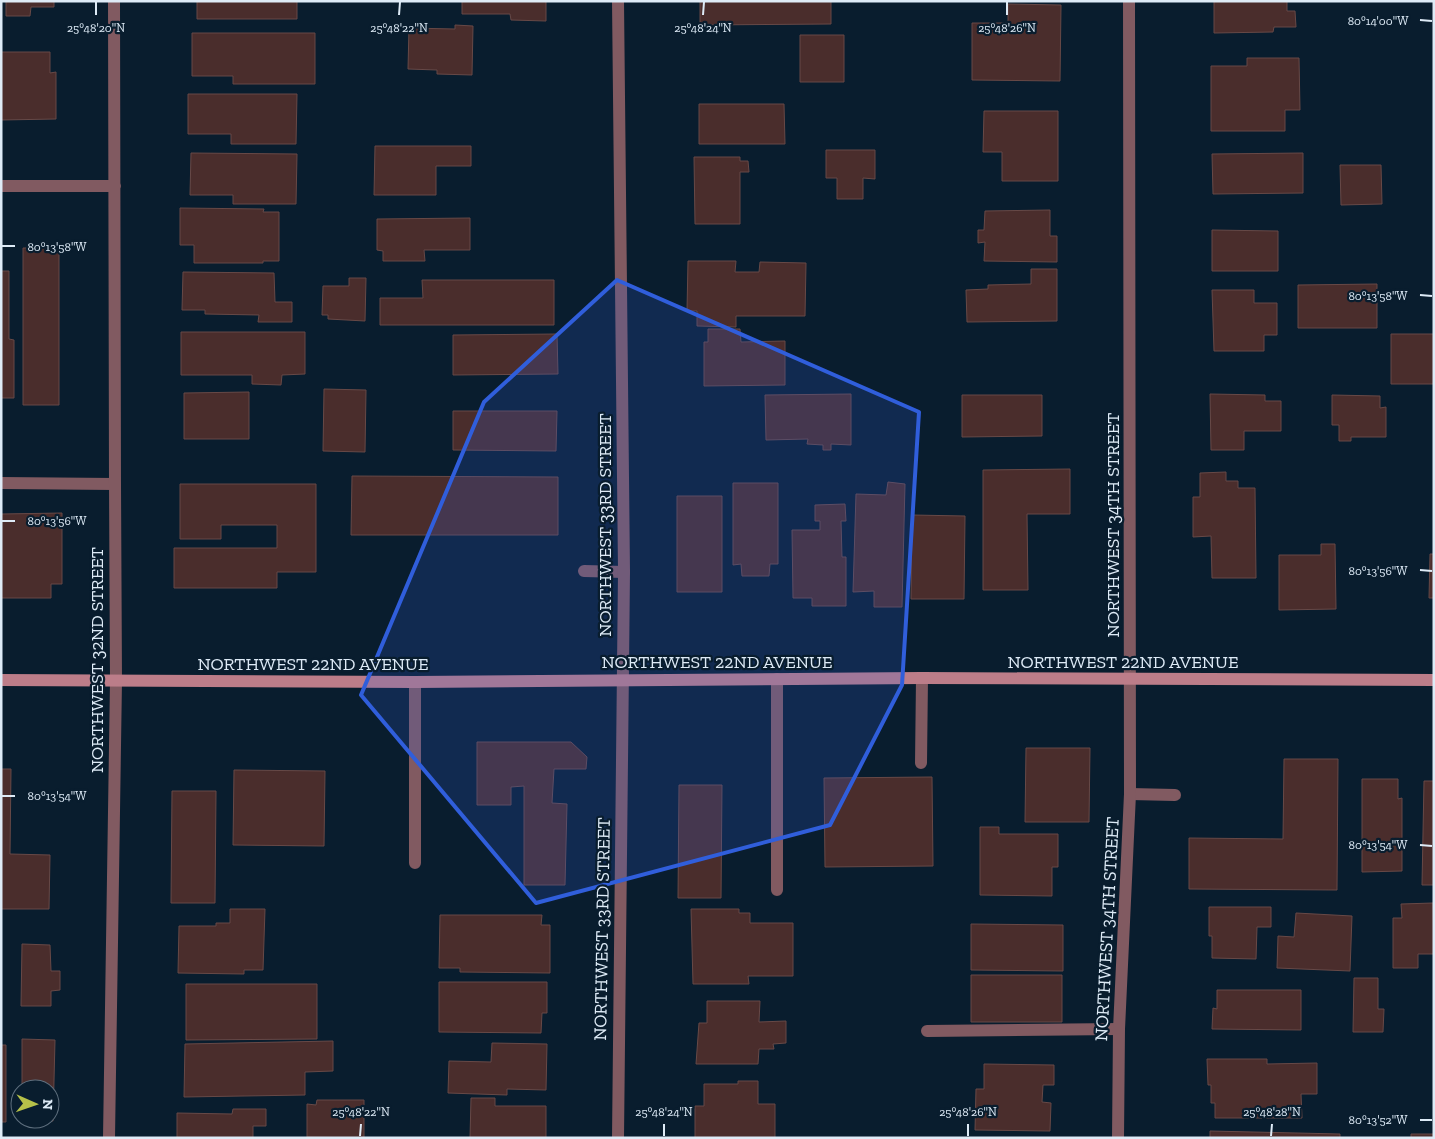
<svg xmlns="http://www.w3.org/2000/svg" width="1435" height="1139" font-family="'Zilla Slab',serif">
	<rect width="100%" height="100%" fill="#091d2e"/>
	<!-- building -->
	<path fill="#4a2d2c" stroke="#674947" d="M6 1H54V7H31L30 16H6Z
		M197 1H297V19H197Z
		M462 1H546V21L511 20 510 14H462Z
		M700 1H831V24L700 25Z
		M1214 1H1287V11H1295L1296 27H1274L1273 32 1214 33Z
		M1008 4 1061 5 1060 81 972 80V23H1008Z
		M455 25 473 26 472 75 437 74V70L408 69 409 28 455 29Z
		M192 33H315V84H233V76H192Z
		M800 35H844V82H800Z
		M1 52H50V73L56 72V119L1 120Z
		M1247 58H1299L1300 110H1285V131H1211V66H1247Z
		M188 94H297L296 144H231V134H188Z
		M699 104H784L785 144H699Z
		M984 111H1058V181H1002V152H983Z
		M375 146H471V166H436V195H374Z
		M826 150H875V179L863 178V199H837V178H826Z
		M191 153 297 154 296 204H233V195H190Z
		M1303 153V193L1213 194 1212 154Z
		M694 157H740V161H748L749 172H740V224H695Z
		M1340 165H1381L1382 204 1341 205Z
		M180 208 264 209 263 212H279V261H263V263H194V245H180Z
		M1050 210V236H1057V262L984 261 985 242 978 243V230H984L985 211Z
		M470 218V250H424L425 261H383V251L377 250V219Z
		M1212 230 1278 231V271H1212Z
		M23 248H59V405H23Z
		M688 261H736L735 272H759L760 262 806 263 805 316H736V327L697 326V311H687Z
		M1031 269H1057V321L967 322 966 290 988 289V285L1031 284Z
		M1 271H9V339L14 340V398H1Z
		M183 272 274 273 275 302H292V322H258L259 315 205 314V310H182Z
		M349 278H366L365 321 328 319V315H322L323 286H349Z
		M422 280H554V325H380V298H423Z
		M1377 284V328H1298V285Z
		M1212 290H1254V303H1277V335H1264V351H1214Z
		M708 329H740L741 342 785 341V385L704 386V342H708Z
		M181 332H305V374L282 375 281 385 252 384V375H181Z
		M557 334 558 374 453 375V335Z
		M1391 334H1434V384H1391Z
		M324 389 366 390 365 452 323 451Z
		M249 392V439H184V393Z
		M851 394V445L831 444V450H823V445L807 444 808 439 766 440 765 395Z
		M1210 394 1265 395V401H1281V431H1244V450H1211Z
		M962 395H1042V436L962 437Z
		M1332 395 1380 396V408L1386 407V437H1351V441H1339V425H1332Z
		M453 411H557L556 451 453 450Z
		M1070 469V514H1027L1028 590H983V470Z
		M1226 472V481H1238V488H1255L1256 578H1212L1211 536 1193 537V497H1200V473Z
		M352 476 558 477V535H351Z
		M888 482 905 484 902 607H874V591L853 592 856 494 886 495Z
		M733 483H778V564H770L769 576H742L741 564 733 565Z
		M180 484H316V572H277V588H174V548H277V525H221V539H180Z
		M677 496H722V592H677Z
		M845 504 846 521H841L842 557H846V606H812V598H793L792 530H820V521H815V505Z
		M62 513V584H51V598H1V514Z
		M912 515 965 516 964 599H911Z
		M1321 544H1335L1336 609 1279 610V555H1321Z
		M1430 554H1434V598H1429Z
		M477 742H571L587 757 586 769H554L552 803 567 804 565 885H524V786L511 787V805H477Z
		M1026 748H1090L1089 822H1025Z
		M1284 759H1338L1337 890 1189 889V838L1283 839Z
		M1 769H11L10 854 50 855 49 909H1Z
		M234 770 325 771 324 846 233 845Z
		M932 777 933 866 825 867 824 778Z
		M1362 779H1398V799L1402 798V871L1362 872Z
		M1424 781H1434V885H1422Z
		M679 785H722L721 898H678Z
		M172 791H216L215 903H171Z
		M980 827H999V834H1058V867H1052V896L980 895Z
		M1433 903 1434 954H1418V968H1393V918H1402L1401 904Z
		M1209 907H1271V927H1257L1256 959 1212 958V936H1209Z
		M230 909H265L263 970H244V974L178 973 179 926H216V923H230Z
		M691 909H739V913H750V923H793V976H748L749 984H693Z
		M1296 913 1352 916 1350 971 1277 968 1278 936 1294 937Z
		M440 915H542L541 925H550V973L460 972V968H439Z
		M971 924 1063 925V971L971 970Z
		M22 944 50 945 51 971H60V990L51 991V1006H21Z
		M971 975H1062V1022H971Z
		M1354 978H1378V1009H1384L1383 1032H1353Z
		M439 982H547V1013H542L541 1033 439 1032Z
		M186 984H317V1039L186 1040Z
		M1217 990H1301V1030L1212 1029 1213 1008 1217 1009Z
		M707 1001H760L759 1022 786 1021V1043L773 1044 774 1049H759L758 1064H696L699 1023H707Z
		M22 1039 55 1040 53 1121H21V1119H50V1089H22Z
		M333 1041V1071L305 1072V1095L184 1097 185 1044Z
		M492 1043 547 1044 546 1090 507 1089V1095L448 1093 449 1061 491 1062Z
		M1 1045H6V1122H1Z
		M1207 1059H1267V1064L1317 1063V1094H1301L1302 1118H1215V1103H1211V1085H1208Z
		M984 1064 1054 1065V1085H1043L1042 1102 1051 1103 1050 1131 975 1130 976 1089H984Z
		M738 1081H758V1104H775V1138H695V1106H704V1084H738Z
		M471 1098H495V1106H546V1138H470Z
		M317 1100H364V1138L307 1137V1104L316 1105Z
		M233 1109H266V1126H253V1138H177V1113L232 1114Z
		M1210 1131 1340 1134V1138H1210Z
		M1411 1134H1434V1138H1411Z"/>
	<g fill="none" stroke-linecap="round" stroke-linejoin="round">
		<!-- service -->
		<path stroke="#815a61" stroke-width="12" d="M1 483 115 484
			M584 571 624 572
			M777 679V890
			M921 763 922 678
			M1130 794 1175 795
			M415 863V682
			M927 1031 1119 1029"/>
		<!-- minor -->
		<path stroke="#815a61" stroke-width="12" d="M1 186H115
			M109 1138 116 681 115 484 114 1
			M618 1138 624 572 618 1
			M1118 1138 1119 1029 1130 794 1129 1"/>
		<!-- secondary -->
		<path stroke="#bc7d89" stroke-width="12" d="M1 680 415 682 922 678 1434 680"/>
	</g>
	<!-- marked area -->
	<path fill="#305edb" fill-opacity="0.2" stroke="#305edb" stroke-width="4" stroke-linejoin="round" d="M617 280 919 412 902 685 830 825 536 903 361 695 484 402Z"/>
	<!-- ticks -->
	<path fill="none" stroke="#deebf7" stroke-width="2" d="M96 15V2M399 15 400 2M703 15 704 2M1007 15V2M1420 20 1432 21M2 246H15M1420 295 1432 296M2 521H15M1420 570 1432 571M2 796H15M1420 845 1432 846M1420 1120H1432M360 1136 361 1124M664 1136V1124M968 1136V1124M1271 1136 1272 1124"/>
	<g text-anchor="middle" stroke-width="4.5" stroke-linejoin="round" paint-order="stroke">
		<!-- street labels -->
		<g font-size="18" fill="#deebf7" stroke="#091d2e">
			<text transform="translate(605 525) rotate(-90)" y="6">NORTHWEST 33RD STREET</text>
			<text transform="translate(1113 525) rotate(-90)" y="6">NORTHWEST 34TH STREET</text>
			<text transform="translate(97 660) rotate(-90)" y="6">NORTHWEST 32ND STREET</text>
			<text x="717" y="668">NORTHWEST 22ND AVENUE</text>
			<text x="1123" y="668">NORTHWEST 22ND AVENUE</text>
			<text x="313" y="670">NORTHWEST 22ND AVENUE</text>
			<text transform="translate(602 929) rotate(-89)" y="6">NORTHWEST 33RD STREET</text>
			<text transform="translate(1107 929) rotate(-87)" y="6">NORTHWEST 34TH STREET</text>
		</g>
	</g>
	<g font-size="12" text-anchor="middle" fill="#deebf7" stroke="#091d2e" stroke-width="4.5" stroke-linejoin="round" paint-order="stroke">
		<text x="1378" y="25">80°14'00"W</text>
		<text x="96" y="32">25°48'20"N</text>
		<text x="399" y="32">25°48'22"N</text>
		<text x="703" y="32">25°48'24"N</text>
		<text x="1007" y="32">25°48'26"N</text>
		<text x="57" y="251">80°13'58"W</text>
		<text x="1378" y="300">80°13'58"W</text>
		<text x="57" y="525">80°13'56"W</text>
		<text x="1378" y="575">80°13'56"W</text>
		<text x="57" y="800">80°13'54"W</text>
		<text x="1378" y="849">80°13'54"W</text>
		<text x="361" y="1116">25°48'22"N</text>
		<text x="664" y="1116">25°48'24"N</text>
		<text x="968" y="1116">25°48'26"N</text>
		<text x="1272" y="1116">25°48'28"N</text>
		<text x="1378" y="1124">80°13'52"W</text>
	</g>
	<!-- border -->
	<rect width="1435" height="1139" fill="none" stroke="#deebf7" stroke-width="5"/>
	<!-- north arrow -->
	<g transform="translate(35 1104) rotate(92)"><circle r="24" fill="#091d2e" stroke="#5e6f7e"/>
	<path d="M0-4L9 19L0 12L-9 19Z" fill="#b6c149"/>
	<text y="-8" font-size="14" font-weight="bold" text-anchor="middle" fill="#deebf7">N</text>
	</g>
</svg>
